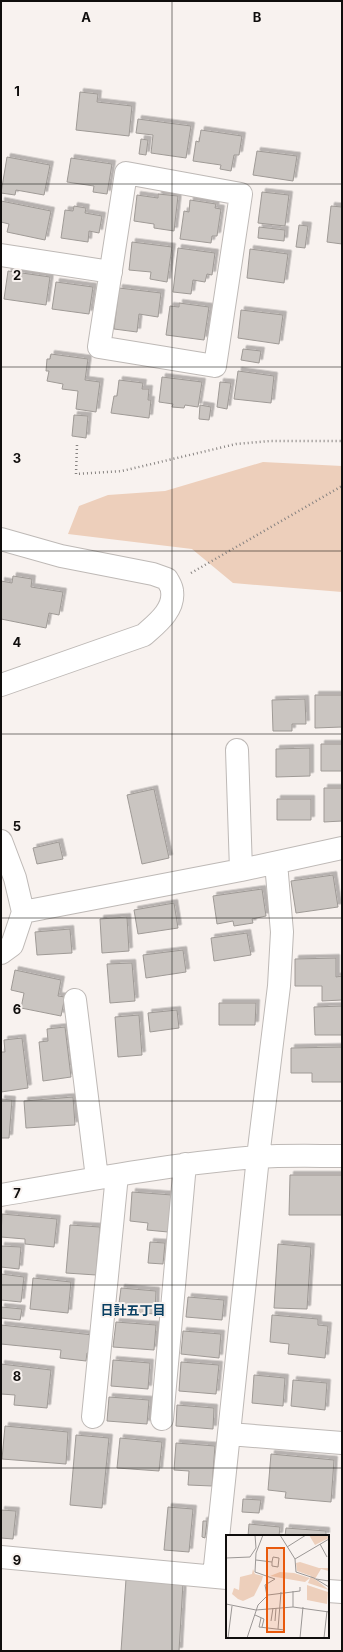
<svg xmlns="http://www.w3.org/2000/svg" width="343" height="1652" font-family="Inter,'Noto Sans JP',sans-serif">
	<defs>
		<filter id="shadow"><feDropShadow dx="3.5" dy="-3.5" stdDeviation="0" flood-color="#0004"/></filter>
	</defs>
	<rect width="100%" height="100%" fill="#f8f2ef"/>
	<!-- green -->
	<path fill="#edcfbb" d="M263 462 342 466V592L233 583 192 549 68 534 79 506 108 495 165 491Z"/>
	<!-- building -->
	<path fill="#cac5c1" stroke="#9f9a96" filter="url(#shadow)" d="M80 92 98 94 97 102 132 106 129 136 76 130Z
		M138 119 191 126 186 158 151 153 153 135 136 133Z
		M201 130 242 136 239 155H234L231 171 220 169 221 165 193 161 196 141 199 142Z
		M141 139 148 140 146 155 139 154Z
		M257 151 297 156 293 181 253 175Z
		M7 157 50 165 44 195 16 190 15 195 1 193Z
		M71 158 112 164 107 194 93 192 94 186 67 182Z
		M262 192 289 195 285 226 258 223Z
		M158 194 178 196 174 231 154 228V224L134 221 137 195 158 198Z
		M190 200 216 204 215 208 221 209 217 236H212L211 243 180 239 184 211 189 212Z
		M1 201 51 211 45 240 7 232 9 224 1 222Z
		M74 206 86 208 85 213 102 216 99 233 89 231 88 242 61 238 65 210 73 211Z
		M331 206 342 207V244L327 242Z
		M299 225 308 226 305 248 296 247Z
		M259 227 285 230 284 241 258 238Z
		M132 242 172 247 167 282 150 279 151 272 129 270Z
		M178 248 215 253 212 275 207 274 205 282 193 280 191 294 173 292Z
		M250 249 288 254 284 283 247 278Z
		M8 271 50 277 46 305 4 299Z
		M56 282 93 287 89 314 52 309Z
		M119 288 161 293 158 317 139 314 137 332 114 329Z
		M179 303 209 307 204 340 166 335 170 306 179 307Z
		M241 310 283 315 279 344 238 338Z
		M243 349 261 351 259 363 241 360Z
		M51 354 88 359 85 380 100 382 96 412 76 409 78 391 62 389 63 384 47 381 49 371H46L47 359H50Z
		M238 371 274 376 271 403 234 399Z
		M162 377 202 382 198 407 185 405 184 408 172 407 173 404 159 402Z
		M119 380 143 383 142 389H149L148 400H151L149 418 111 413 114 396H117Z
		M220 382 231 383 227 409 217 407Z
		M200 405 211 407 209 420 199 419Z
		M74 415 88 416 86 438 72 436Z
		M13 576 32 579 31 587 63 592 59 615 49 613 46 628 1 619V581L12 583Z
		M315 695H342V727L315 728Z
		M305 699 306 724H292V731H273L272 700Z
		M321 744H342V771H321Z
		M310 748V776L276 777V749Z
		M324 788H342V821L324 822Z
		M154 789 169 858 142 864 127 795Z
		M277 799H311V820H277Z
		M59 842 63 859 37 864 33 848Z
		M333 875 338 907 296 913 291 881Z
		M262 889 266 916 252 919 253 923 234 926 233 921 217 924 213 896Z
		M174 903 178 928 138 934 134 910Z
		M127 917 129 951 102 953 100 919Z
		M70 929 72 953 37 955 35 932Z
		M247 933 251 955 214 961 211 938Z
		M183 950 186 972 146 978 143 955Z
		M336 958V977L342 976V1000L322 1001V986H295V959Z
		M132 963 135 1001 110 1003 107 964Z
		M15 970 61 980 58 996 65 997 61 1016 21 1008 24 993 11 990Z
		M219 1003H256L255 1025H219Z
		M342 1006V1035H315L314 1007Z
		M177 1010 179 1028 150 1032 148 1013Z
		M139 1015 142 1055 118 1057 115 1017Z
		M65 1027 71 1077 43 1081 39 1042 48 1041 47 1029Z
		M22 1038 28 1088 1 1092V1052H5L4 1040Z
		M342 1047V1082H312V1073H291V1048Z
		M73 1097 75 1125 26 1128 24 1101Z
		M1 1099 12 1100 9 1138H1Z
		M290 1175H342V1215H289Z
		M132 1192 172 1195 168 1232 147 1230 148 1223 130 1221Z
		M2 1214 57 1219 54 1247 25 1244V1239L1 1237Z
		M70 1225 100 1227 96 1275 66 1273Z
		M150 1242 165 1243 163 1264 148 1263Z
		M278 1244 311 1247 307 1309 274 1308Z
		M1 1246 21 1247 19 1269 1 1267Z
		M1 1274 24 1277 21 1302 1 1300Z
		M33 1278 71 1282 68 1313 30 1309Z
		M121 1288 156 1291 155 1314 118 1311Z
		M188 1297 224 1300 222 1320 186 1317Z
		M1 1307 22 1309 20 1320 1 1318Z
		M272 1315 318 1319V1325L328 1326 325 1358 288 1354 289 1344 270 1342Z
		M116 1322 156 1325 154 1350 113 1347Z
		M1 1325 93 1335 91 1353H87L86 1361 60 1358 61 1350 1 1344Z
		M183 1331 221 1334 219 1358 181 1354Z
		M113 1360 150 1363 148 1389 111 1386Z
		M181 1362 219 1365 216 1394 179 1391Z
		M1 1364 51 1370 47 1408 14 1405 15 1395 1 1394Z
		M254 1375 285 1378 283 1406 252 1403Z
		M293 1380 327 1383 325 1410 291 1406Z
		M109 1397 149 1400 147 1424 107 1421Z
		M177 1405 214 1408 213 1429 176 1426Z
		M5 1426 68 1432 66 1464 2 1459Z
		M76 1435 109 1438 102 1508 70 1505Z
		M120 1438 162 1442 159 1471 117 1468Z
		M176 1443 215 1446 212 1486 188 1485 189 1471 174 1470Z
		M271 1454 334 1460 331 1502 285 1498 286 1492 268 1490Z
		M243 1499 261 1500 259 1513 242 1512Z
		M168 1507 193 1509 189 1552 164 1550Z
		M1 1510 16 1511 13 1539 1 1538Z
		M203 1521H207L205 1538 202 1537Z
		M249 1524 280 1527 279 1536H248Z
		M286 1528 326 1531V1536H285Z
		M126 1579 183 1583 179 1651H121Z"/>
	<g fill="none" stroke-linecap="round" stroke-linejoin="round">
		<!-- minor casing -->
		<g stroke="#beb9b6" stroke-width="24">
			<path id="minor" d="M126 173 241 194 215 366 99 347Z
				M1 255 111 272
				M1 539 61 556 153 574 167 579C169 583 172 587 172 591 175 610 156 624 144 635L1 685
				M237 750 241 870
				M1 841 15 878 23 912 12 945 1 953
				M23 912 241 870 342 848
				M75 1000 97 1178
				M1 1195C86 1180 171 1164 257 1157 285 1155 314 1156 342 1156
				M93 1417 117 1175
				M162 1419 185 1164
				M229 1434 342 1443
				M1 1557 227 1578
				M214 1576 258 1157 279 986 282 932 276 863
				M328 1591 342 1592"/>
		</g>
		<!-- path -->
		<path stroke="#878381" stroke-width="2.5" stroke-dasharray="1 3" stroke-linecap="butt" d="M77 445 76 474 122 471 236 444 270 441H342
			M191 573 342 486"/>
		<!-- minor -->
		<use href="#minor" stroke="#fff" stroke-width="22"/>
	</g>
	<!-- grid -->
	<path fill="none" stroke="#100e0d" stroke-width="1" stroke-opacity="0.55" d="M172 1V1651M1 184H342M1 367H342M1 551H342M1 734H342M1 918H342M1 1101H342M1 1285H342M1 1468H342"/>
	<g text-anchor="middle" stroke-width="4" stroke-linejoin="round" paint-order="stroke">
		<!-- neighbourhood labels -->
		<g font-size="13" font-weight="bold" fill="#083f62" stroke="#f8f2ef">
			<text x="133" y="1315">日計五丁目</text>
		</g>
	</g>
	<!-- overview -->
	<g transform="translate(226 1535)">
		<rect width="103" height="103" fill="#f8f2ef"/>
		<path d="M83 0H103V3L89 10ZM74 27 93 33H103V36L95 34 89 44 103 55 82 48 85 41 71 36 70 28ZM27 34 29 39 37 41 36 45 28 61 17 66 12 64 6 59 8 53 13 55 14 42 26 39ZM54 37 68 38 84 43 79 47 44 41ZM81 50 102 57 101 69 81 65Z" fill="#edcfbb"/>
		<path fill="none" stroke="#9b9795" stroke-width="1" d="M54 0 69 24 70 37 88 43 103 52M94 9 101 22M61 12 80 0M0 23 24 22 30 13 29 0M69 24 103 4M30 25 46 27V31L52 32 53 23 47 22 46 27M90 44 103 46M67 56V72M42 60 74 56V52M0 69 30 75 67 72 103 77M29 80 38 84 36 92M35 83 33 92 59 95M45 86 47 73M49 86 50 73M52 94 55 57M2 103 6 71M21 103 32 70 41 61 39 50 49 44 29 37 30 18 37 0M74 103 77 72M98 103 101 76"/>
		<path fill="#e8590c" fill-opacity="0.15" stroke="#e8590c" stroke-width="2" d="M41 13H58V97H41Z"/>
		<rect width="103" height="103" fill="none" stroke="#100e0d" stroke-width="2"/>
	</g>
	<g font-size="13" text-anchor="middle" font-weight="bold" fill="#100e0d" stroke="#f8f2ef" stroke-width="4" stroke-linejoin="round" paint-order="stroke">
		<text x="86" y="22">A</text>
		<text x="257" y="22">B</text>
		<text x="17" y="96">1</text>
		<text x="17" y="280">2</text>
		<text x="17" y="463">3</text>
		<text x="17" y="647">4</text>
		<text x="17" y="831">5</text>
		<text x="17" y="1014">6</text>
		<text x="17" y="1198">7</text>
		<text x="17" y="1381">8</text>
		<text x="17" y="1565">9</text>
	</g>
	<!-- border -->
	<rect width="343" height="1652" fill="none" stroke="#100e0d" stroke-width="4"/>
</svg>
